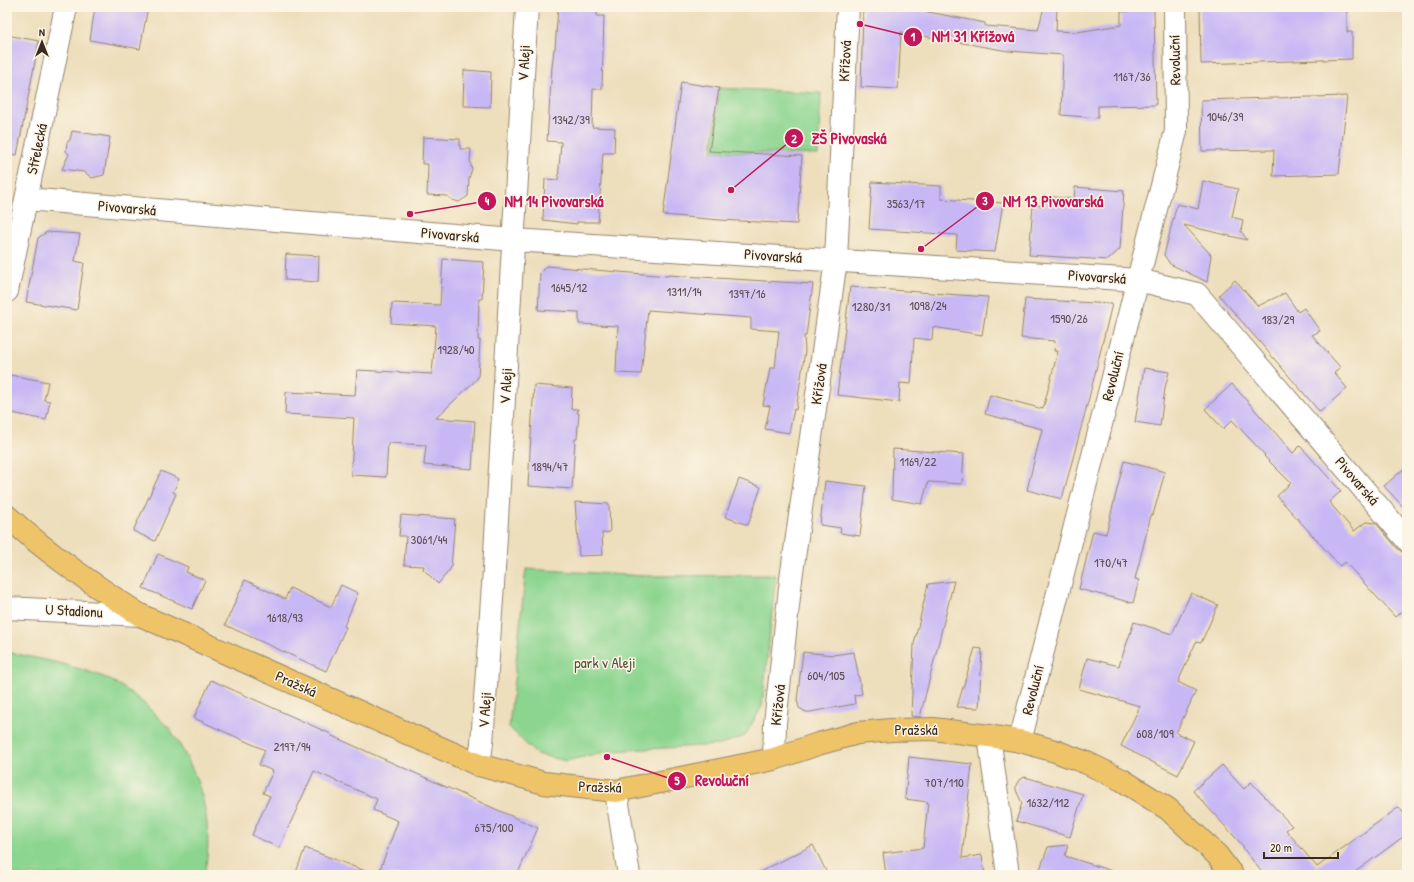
<svg xmlns="http://www.w3.org/2000/svg" width="1414" height="882" font-family="'Patrick Hand',sans-serif">
	<rect width="100%" height="100%" fill="#fcf5e5"/>
	<filter id="ink" filterUnits="userSpaceOnUse"><feTurbulence type="fractalNoise" baseFrequency=".025" numOctaves="2"/><feDisplacementMap in="SourceGraphic" scale="8" xChannelSelector="R" yChannelSelector="G"/><feConvolveMatrix kernelMatrix="1 2 1 2 8 2 1 2 1" color-interpolation-filters="sRGB"/></filter>
	<filter id="wash" filterUnits="userSpaceOnUse"><feTurbulence type="fractalNoise" baseFrequency=".012" numOctaves="4" result="noise"/><feDisplacementMap in="SourceGraphic" scale="16" xChannelSelector="R" yChannelSelector="G"/><feGaussianBlur stdDeviation="0.9" result="paint"/><feColorMatrix in="noise" values="0 0 0 0 0 0 0 0 0 0 0 0 0 0 0 0 0 1.4 0 .05"/><feComposite in="paint" operator="in"/></filter>
	<g filter="url(#wash)">
		<rect width="100%" height="100%" fill="#eddebc"/>
		<!-- green -->
		<path fill="#8cd590" stroke="#648057" d="M719 88 821 93 818 155 712 151Z
			M526 569 645 576 776 575 762 706 745 736 720 745 609 751 566 761 536 754 509 727Z
			M7 652C40 659 75 665 106 678 125 687 141 700 155 714 160 719 165 724 170 729 174 735 177 741 181 747 204 786 214 831 204 875H7Z"/>
		<g id="blocks">
			<!-- building -->
			<path fill="#c7b7f5" d="M95 7H148L140 49 90 40Z
				M558 7H597V16H604L602 89H593L592 127 615 128 614 153H603L598 222H577V224L543 220 545 179 558 180 561 142 547 141 552 67 554 49H555Z
				M863 7H903L985 23V26L1038 30 1044 7H1057L1056 31 1077 32 1121 25V12L1129 11V7H1153V11H1154L1156 105 1098 106V118L1061 115 1063 55 1008 51 901 32 898 89 861 87Z
				M1200 7H1347V32H1352V59L1201 64Z
				M7 35 39 41 17 155 7 154Z
				M464 70 491 72 490 107 463 106Z
				M681 82 719 88 709 151 802 156 797 224 720 220 663 215Z
				M1347 96 1339 174 1273 176 1274 150 1202 151 1201 100Z
				M72 131 110 137 104 175 92 178 84 172 62 169 69 154 66 151 67 142 70 140Z
				M423 137 460 139V149H471L470 162 472 169 469 178 468 196 459 202 452 200 447 196 427 195 428 164H422Z
				M1203 181 1238 189 1232 217 1243 220 1241 231 1247 240 1184 225 1211 255 1207 282 1170 264 1164 255 1177 204 1198 209Z
				M872 182 941 186V199L1003 203 995 252 956 250 957 235 869 229Z
				M1075 187 1124 191 1120 249 1108 260 1029 255 1033 205 1042 206 1043 196 1074 199Z
				M47 232 80 234 75 261 84 263 77 310 26 302 38 238Z
				M286 254 319 256 318 282 285 280Z
				M443 259 484 262 482 299H479L478 340H480L478 378 436 418 475 421 472 469 424 465 426 445 388 443 386 477 351 475 354 418 285 414 286 392 355 395 357 370 432 374 436 326 391 323 392 303 440 305Z
				M546 266 668 276V275L813 284 806 336H804L805 351 796 410 794 409 789 433 765 429 770 406 763 405 770 368H775L779 331 751 329V318L648 310 641 374 616 373 618 326 579 324V312L538 310 540 273Z
				M1235 280 1258 306 1285 293 1298 312 1304 308 1320 331 1312 335 1340 367 1334 373 1347 388 1320 412 1219 295Z
				M850 287 988 297 982 335 933 327 932 340 914 338 911 384 900 383 899 402 837 395Z
				M1025 299 1112 304 1089 398 1062 499 1027 490 1042 429 985 414 990 395 1043 409 1058 351H1054L1055 341 1021 338Z
				M1144 368 1169 372 1165 388 1160 426 1135 422Z
				M10 375 48 382 44 400 50 401 46 420 7 412V392Z
				M1232 384 1293 453 1300 446 1341 491 1329 502 1354 531 1366 522 1376 523 1397 548 1402 552H1407V606L1395 617 1345 562 1340 566 1277 496 1291 483 1264 456 1265 455 1232 420 1223 429 1205 409Z
				M534 385 572 388 571 409H578L577 413H579L577 439H575L572 489 528 486Z
				M893 449 964 454 962 484 928 482 922 504 892 499Z
				M1124 461 1165 472 1153 515H1151L1135 579 1139 580 1133 603 1079 589 1093 531 1106 534Z
				M1407 466V511L1384 486Z
				M161 471 179 479 173 492 176 494 155 541 133 531Z
				M739 479 761 487 748 525 725 517Z
				M825 481 866 486 860 536 840 533 841 528 820 525Z
				M575 502 609 504 610 532 602 533 603 555 579 556Z
				M401 515 455 519 451 568 438 584 423 569 424 566 404 565 406 536H399Z
				M158 554 188 567 186 572 205 580 192 609 143 588Z
				M245 580 285 599 290 588 331 607 341 585 358 593 344 626 346 627 326 671 225 625Z
				M954 581 920 717 911 716 914 644 928 584Z
				M1191 593 1218 605 1201 643 1196 642 1178 682 1196 691 1176 733 1194 741 1178 775 1121 746 1140 706 1079 689 1087 658 1119 666 1134 622 1172 634Z
				M975 648 982 649 979 708 957 707Z
				M803 652 833 655 854 652 862 694 854 695 855 704 810 712H806L799 708 797 700Z
				M211 680 331 734 330 735 538 828 517 875H378L398 821 373 810 377 799 314 771 279 848 252 835 270 796 263 793 273 771 259 765 265 750 194 718Z
				M909 757 972 764 962 858 982 855 985 875H886L883 853 923 848 928 802 905 799Z
				M1222 765 1244 789 1251 782 1292 826 1286 830 1317 867 1399 807 1407 818V834L1351 875H1264L1243 848 1244 847 1193 791Z
				M1025 777 1083 794 1070 837 1016 821 1022 803 1016 790V785L1019 780Z
				M813 845 828 875H754Z
				M1068 845 1065 856 1112 871V875H1051L1039 872 1048 847Z
				M305 848 373 874V875H295Z"/>
		</g>
	</g>
	<g filter="url(#ink)">
		<use href="#blocks" fill-opacity="0" stroke="#94846d" stroke-width="1"/>
		<g fill="none" stroke-linecap="round" stroke-linejoin="round">
			<!-- minor casing -->
			<g stroke="#94846d" stroke-width="24">
				<path id="minor" d="M26 199 514 240 1138 280 1197 294 1407 540
					M7 291 66 7
					M7 608 140 615
					M989 736 1008 875
					M1020 741 1176 131 1175 7
					M774 759 775 723 791 579 836 260 848 7
					M479 765 482 743 494 570 527 7
					M616 791 629 875"/>
			</g>
			<!-- major casing -->
			<g stroke="#94846d" stroke-width="24">
				<path id="major" d="M7 516C48 554 94 585 140 615L479 765 544 783 616 791 774 759 818 744 858 733 891 730 933 729 989 736 1020 741 1055 751 1087 763 1122 780 1168 809 1217 855 1232 875"/>
			</g>
			<!-- minor -->
			<use href="#minor" stroke="#fff" stroke-width="22"/>
			<!-- major -->
			<use href="#major" stroke="#efc469" stroke-width="22"/>
		</g>
	</g>
	<g text-anchor="middle" stroke-width="3" stroke-linejoin="round" paint-order="stroke">
		<!-- number labels -->
		<g font-size="13" fill="#5e4d54">
			<text x="1132" y="81">1167/36</text>
			<text x="1225" y="121">1046/39</text>
			<text x="571" y="124">1342/39</text>
			<text x="906" y="208">3563/17</text>
			<text x="569" y="292">1645/12</text>
			<text x="684" y="296">1311/14</text>
			<text x="747" y="298">1397/16</text>
			<text x="928" y="310">1098/24</text>
			<text x="871" y="311">1280/31</text>
			<text x="1069" y="323">1590/26</text>
			<text x="1278" y="324">183/29</text>
			<text x="456" y="354">1928/40</text>
			<text x="918" y="466">1169/22</text>
			<text x="550" y="471">1894/47</text>
			<text x="429" y="544">3061/44</text>
			<text x="1111" y="567">170/47</text>
			<text x="285" y="622">1618/93</text>
			<text x="826" y="680">604/105</text>
			<text x="1155" y="738">608/109</text>
			<text x="292" y="751">2197/94</text>
			<text x="944" y="787">707/110</text>
			<text x="1048" y="807">1632/112</text>
			<text x="494" y="832">675/100</text>
		</g>
		<!-- street labels -->
		<g font-size="15" fill="#3b2a1e" stroke="#fcf5e5">
			<text transform="translate(1175 60) rotate(-91)" y="5">Revoluční</text>
			<text transform="translate(845 61) rotate(-87)" y="5">Křížová</text>
			<text transform="translate(524 63) rotate(-87)" y="5">V Aleji</text>
			<text transform="translate(37 149) rotate(-78)" y="5">Střelecká</text>
			<text transform="translate(127 208) rotate(5)" y="5">Pivovarská</text>
			<text transform="translate(450 235) rotate(5)" y="5">Pivovarská</text>
			<text transform="translate(773 256) rotate(4)" y="5">Pivovarská</text>
			<text transform="translate(1097 277) rotate(4)" y="5">Pivovarská</text>
			<text transform="translate(1113 376) rotate(-76)" y="5">Revoluční</text>
			<text transform="translate(819 384) rotate(-82)" y="5">Křížová</text>
			<text transform="translate(506 386) rotate(-87)" y="5">V Aleji</text>
			<text transform="translate(1357 481) rotate(49)" y="5">Pivovarská</text>
			<text transform="translate(74 611) rotate(3)" y="5">U Stadionu</text>
			<text transform="translate(296 684) rotate(24)" y="5">Pražská</text>
			<text transform="translate(1033 690) rotate(-76)" y="5">Revoluční</text>
			<text transform="translate(778 705) rotate(-84)" y="5">Křížová</text>
			<text transform="translate(485 710) rotate(-86)" y="5">V Aleji</text>
			<text x="916" y="735">Pražská</text>
			<text transform="translate(600 787) rotate(2)" y="5">Pražská</text>
		</g>
		<!-- park labels -->
		<g font-size="15" fill="#4f553a" stroke="#fcf5e5">
			<text x="605" y="668">park v Aleji</text>
		</g>
	</g>
	<!-- callouts -->
	<path fill="none" stroke="#c2185b" stroke-width="1.5" d="M860 24L913 37M731 190L794 138M921 249L985 201M410 214L487 201M607 757L677 781"/>
	<g fill="#c2185b" stroke="#fcf5e5" stroke-width="1.5">
		<circle cx="860" cy="24" r="4"/>
		<circle cx="731" cy="190" r="4"/>
		<circle cx="921" cy="249" r="4"/>
		<circle cx="410" cy="214" r="4"/>
		<circle cx="607" cy="757" r="4"/>
		<circle cx="913" cy="37" r="10"/>
		<circle cx="794" cy="138" r="10"/>
		<circle cx="985" cy="201" r="10"/>
		<circle cx="487" cy="201" r="10"/>
		<circle cx="677" cy="781" r="10"/>
	</g>
	<g font-size="12" text-anchor="middle" font-weight="bold" fill="#fff">
		<text x="913" y="41">1</text>
		<text x="794" y="143">2</text>
		<text x="985" y="205">3</text>
		<text x="487" y="205">4</text>
		<text x="677" y="785">5</text>
	</g>
	<g font-size="16" text-anchor="middle" font-weight="bold" fill="#c2185b" stroke="#fcf5e5" stroke-width="3" stroke-linejoin="round" paint-order="stroke">
		<text x="973" y="42">NM 31 Křížová</text>
		<text x="849" y="144">ZŠ Pivovaská</text>
		<text x="1053" y="207">NM 13 Pivovarská</text>
		<text x="554" y="207">NM 14 Pivovarská</text>
		<text x="722" y="786">Revoluční</text>
	</g>
	<!-- margin -->
	<rect width="1414" height="882" fill="none" stroke="#fcf5e5" stroke-width="24"/>
	<!-- north arrow -->
	<g transform="translate(42 42)" stroke="#fcf5e5" stroke-width="3" paint-order="stroke">
	<path d="M0-3L7 15L0 10L-7 15Z" fill="#3b2a1e"/>
	<text y="-6" font-size="11" font-weight="bold" text-anchor="middle" fill="#3b2a1e">N</text>
	</g>
	<!-- scale -->
	<path d="M1264 852v6h74v-6" fill="none" stroke="#3b2a1e" stroke-width="2"/>
	<text x="1270" y="852" font-size="12" fill="#3b2a1e" stroke="#fcf5e5" stroke-width="3" paint-order="stroke">20 m</text>
</svg>
